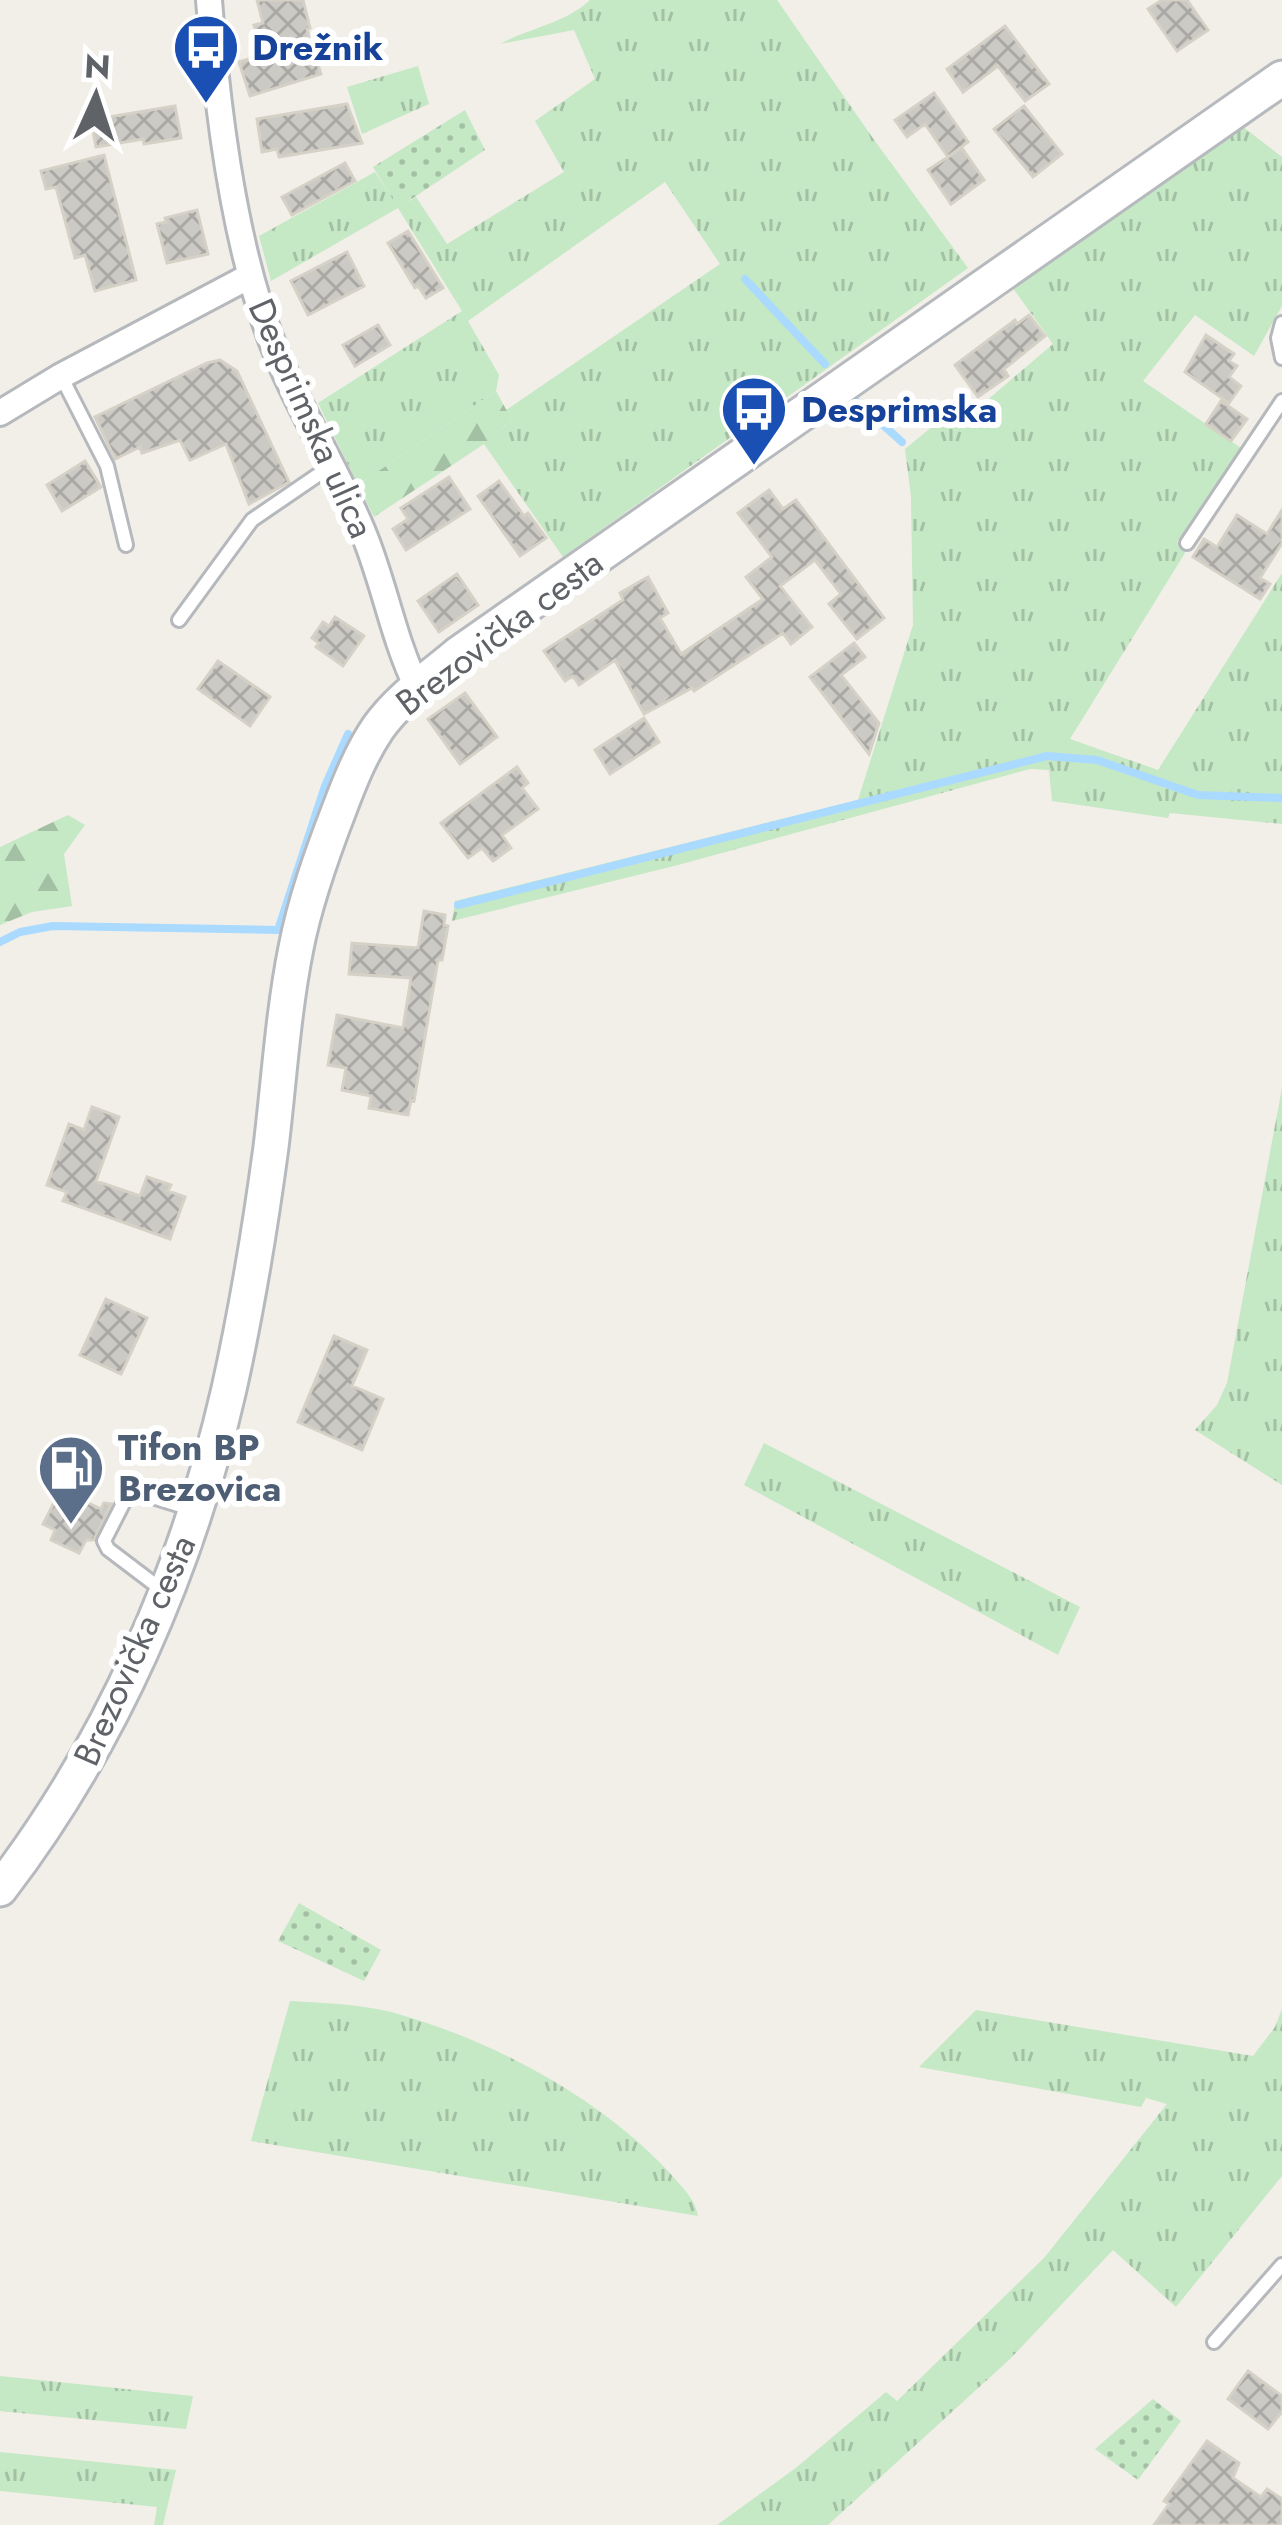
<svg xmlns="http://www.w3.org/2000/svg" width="1282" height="2525" font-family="Jost,sans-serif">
	<defs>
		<pattern id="grass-tufts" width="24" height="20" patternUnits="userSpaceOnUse" patternTransform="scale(3)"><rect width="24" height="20" fill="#c5e8c5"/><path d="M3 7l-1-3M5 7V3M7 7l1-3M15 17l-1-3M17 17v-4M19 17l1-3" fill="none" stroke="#a3c0a4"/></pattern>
		<pattern id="forest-firs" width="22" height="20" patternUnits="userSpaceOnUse" patternTransform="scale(3)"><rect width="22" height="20" fill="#c5e8c5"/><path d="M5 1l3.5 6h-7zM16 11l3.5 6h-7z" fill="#a3c0a4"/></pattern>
		<pattern id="garden-dots" width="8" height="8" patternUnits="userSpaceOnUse" patternTransform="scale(3)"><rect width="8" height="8" fill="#c5e8c5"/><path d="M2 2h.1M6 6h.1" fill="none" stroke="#a3c0a4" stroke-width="1.8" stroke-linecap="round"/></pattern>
		<pattern id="building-cross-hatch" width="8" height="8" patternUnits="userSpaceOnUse" patternTransform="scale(3)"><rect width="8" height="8" fill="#cccac5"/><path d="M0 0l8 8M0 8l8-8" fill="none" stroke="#a9a8a4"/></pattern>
	</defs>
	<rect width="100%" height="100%" fill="#f1efe8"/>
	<!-- grass -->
	<path fill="url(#grass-tufts)" d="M590 0H777L872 137 968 268 563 557 484 444 512 420 506 410 720 264 665 182 468 321 499 375 496 391 358 485 318 403 462 311 398 208 271 281 259 236 375 172 398 207 416 197 447 244 564 172 535 121 595 79 574 30 500 44C529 28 566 23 590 0Z
		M418 66 429 104 362 134 347 87Z
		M1242 126 1282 157V306L1254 356 1195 315 1143 381 1241 448 1177 542 1185 553 1070 739 1158 770 1282 573V824L1170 813 1168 818 1052 801 1049 770 1030 769 678 865 452 921 455 901 858 800 913 625 911 497 905 449 968 397 978 408 1053 344 1010 284Z
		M1282 1088V1485L1195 1430 1217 1405 1227 1383Z
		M764 1443 1080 1607 1058 1655 744 1485Z
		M290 2001C324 2003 358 2004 391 2012 490 2039 598 2096 668 2171 680 2185 695 2198 698 2216L251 2141Z
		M1282 2009V2176L1176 2307 1113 2250 1010 2359 828 2525H717L797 2467 886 2392 897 2401 1044 2258 1167 2104 1146 2098 1141 2107 919 2067 976 2010 1253 2056 1275 2027Z
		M0 2376 193 2396 186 2429 0 2411Z
		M0 2452 176 2470 163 2525H154L157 2507 0 2491Z"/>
	<!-- forest -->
	<path fill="url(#forest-firs)" d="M496 391 512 420 484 444 374 517 358 485Z
		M68 815 85 825 64 854 72 906 32 912 0 925V847Z"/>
	<!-- garden -->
	<path fill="url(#garden-dots)" d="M465 110 485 150 398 208 373 167Z
		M299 1903 381 1950 364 1981 278 1941Z
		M1153 2399 1181 2421 1138 2480 1095 2449Z"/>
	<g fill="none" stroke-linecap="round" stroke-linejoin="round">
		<!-- stream -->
		<path stroke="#aadaff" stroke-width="8" d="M745 279 825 364
			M854 399 902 442
			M458 905 1047 756 1097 760 1198 795 1282 798
			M0 942 20 932 53 926 278 930 325 786 348 734"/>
	</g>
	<!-- building -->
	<path fill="url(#building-cross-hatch)" stroke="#d6d1c6" stroke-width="3" d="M257 0H303L310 28 307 29 321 74 250 96 239 62 262 55 254 25 263 23Z
		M1162 0H1187L1208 30 1177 51 1148 9Z
		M1005 26 1049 84 1025 101 998 66 963 92 947 69Z
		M934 93 968 142 948 157 925 124 907 137 895 120Z
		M347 104 362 143 279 157 277 149 262 152 257 119Z
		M175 106 181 138 144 144 143 139 96 147 91 120Z
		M1024 106 1062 154 1033 177 994 129Z
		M962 148 984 180 951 204 928 170Z
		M104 155 136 280 95 291 85 255 75 258 56 187 46 189 41 171Z
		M345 163 355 181 292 215 282 197Z
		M197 210 208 254 167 263 157 224 166 222 165 218Z
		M408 231 443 288 426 298 418 286 415 288 388 243Z
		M347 252 364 286 308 315 291 281Z
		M1029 315 1045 336 1004 369 1008 376 978 397 955 365 1015 320 1017 324Z
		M378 325 390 345 355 366 343 345Z
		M1206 335 1234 354 1229 361 1237 366 1229 377 1241 386 1229 403 1185 372Z
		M220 360 237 371 289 482 249 504 226 444 190 460 180 440 142 453 140 447 115 459 95 417 207 363Z
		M1221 401 1247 419 1231 441 1206 424Z
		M85 461 101 487 62 511 47 485Z
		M449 477 470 509 406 550 393 529 408 519 401 508Z
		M499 481 524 516 528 513 546 538 520 556 478 496Z
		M769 490 783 509 796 500 884 618 857 639 829 604 841 594 815 560 780 586 812 627 791 644 783 633 694 691 692 688 644 714 615 660 579 685 573 676 565 681 544 651 623 600 620 593 648 577 668 613 660 618 681 654 763 599 746 577 772 557 738 513Z
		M1282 510V543L1260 578 1270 584 1260 599 1193 557 1204 539 1217 547 1237 515 1267 534Z
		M457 574 478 605 439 632 418 601Z
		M335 617 364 636 343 666 316 647 319 643 312 638 323 622 329 626Z
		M854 643 865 657 841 675 879 723 869 754 810 677Z
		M218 661 270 697 250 726 198 689Z
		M465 693 497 737 460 764 428 719Z
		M644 718 659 742 610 774 595 750Z
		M517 767 528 783 522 788 538 809 502 835 511 848 493 861 482 848 468 858 441 823Z
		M424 911 445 915 444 925 448 926 442 960H438L414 1101 411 1100 408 1115 369 1108 371 1096 342 1090 346 1068 328 1065 337 1015 403 1028 411 978 349 974 352 943 418 948Z
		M92 1107 119 1117 96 1181 140 1196 147 1177 171 1185 168 1191 185 1197 170 1239 63 1201 67 1192 47 1185 69 1124 84 1130Z
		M106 1299 147 1318 121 1374 80 1355Z
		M334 1336 367 1350 352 1386 383 1399 362 1450 298 1422Z
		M58 1495 69 1501 72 1495 101 1509 104 1503 111 1504 94 1540H86L79 1553 51 1540 55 1530 43 1524Z
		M1248 2371 1282 2396V2412L1268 2429 1228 2399Z
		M1207 2441 1239 2463 1233 2478 1261 2497 1267 2489 1282 2499V2525H1154L1169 2504 1164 2501Z"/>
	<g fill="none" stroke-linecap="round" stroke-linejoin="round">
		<!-- lane casing -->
		<g stroke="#b5b8bc" stroke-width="18">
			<path id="lane" d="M1282 323 1278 338 1282 358
				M61 376 107 466 126 545
				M1187 543 1282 401
				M179 620 252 520 331 466
				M162 1590 108 1549 104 1541 130 1490 194 1510
				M1214 2342 1282 2265"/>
		</g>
		<!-- street casing -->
		<g stroke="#b5b8bc" stroke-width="30">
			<path id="street" d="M209 0C217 108 233 241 272 342 297 407 336 467 363 532 384 582 393 638 417 687
				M0 413 61 376 250 276"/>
		</g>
		<!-- secondary casing -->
		<g stroke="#b6babf" stroke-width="39">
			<path id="secondary" d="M0 1889C112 1743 188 1568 229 1389 247 1308 260 1229 271 1147 279 1081 283 1013 296 948 305 901 322 854 339 810 350 781 361 753 378 728 399 698 431 677 458 654L1282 78"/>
		</g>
		<!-- lane -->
		<use href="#lane" stroke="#fff" stroke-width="12"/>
		<!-- street -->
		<use href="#street" stroke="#fff" stroke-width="24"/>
		<!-- secondary -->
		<use href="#secondary" stroke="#fff" stroke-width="33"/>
	</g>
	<!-- icons -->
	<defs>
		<g id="bus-pin" transform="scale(3.45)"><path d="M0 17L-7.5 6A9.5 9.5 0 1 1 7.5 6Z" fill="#1a4fb4" stroke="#fff"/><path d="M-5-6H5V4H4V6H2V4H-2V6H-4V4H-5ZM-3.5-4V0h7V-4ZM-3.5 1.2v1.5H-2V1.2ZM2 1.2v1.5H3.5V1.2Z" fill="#fff"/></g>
		<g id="fuel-pin" transform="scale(3.45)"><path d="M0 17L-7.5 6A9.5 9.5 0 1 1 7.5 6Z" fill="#5c6f8a" stroke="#fff"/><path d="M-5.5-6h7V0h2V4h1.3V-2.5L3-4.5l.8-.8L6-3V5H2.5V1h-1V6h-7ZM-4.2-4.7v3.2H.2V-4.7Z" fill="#fff"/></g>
	</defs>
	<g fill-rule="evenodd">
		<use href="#bus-pin" x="206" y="47"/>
		<use href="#bus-pin" x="754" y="409"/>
		<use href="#fuel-pin" x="71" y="1468"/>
	</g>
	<g text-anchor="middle" stroke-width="12" stroke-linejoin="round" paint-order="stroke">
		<!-- transit labels -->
		<g font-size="36" font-weight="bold" fill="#164399" stroke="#fff" text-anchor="start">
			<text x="252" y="60">Drežnik</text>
			<text x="801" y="422">Desprimska</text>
		</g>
		<!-- street labels -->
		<g font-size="36" fill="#5f6368" stroke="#fff">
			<text transform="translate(312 418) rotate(66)" y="13">Desprimska ulica</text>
			<text transform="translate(499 632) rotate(-37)" y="13">Brezovička cesta</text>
			<text transform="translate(134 1650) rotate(-66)" y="13">Brezovička cesta</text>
		</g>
		<!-- service labels -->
		<g font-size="36" font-weight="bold" fill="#4e5e75" stroke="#fff" text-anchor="start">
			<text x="118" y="1460">Tifon BP<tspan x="118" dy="41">Brezovica</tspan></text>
		</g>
	</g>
	<!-- north arrow -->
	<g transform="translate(96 96) rotate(3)" stroke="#ffffff" stroke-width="9" paint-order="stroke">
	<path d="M0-9L21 45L0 30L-21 45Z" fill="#5f6368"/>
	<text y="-18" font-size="33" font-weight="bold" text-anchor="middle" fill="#5f6368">N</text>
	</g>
</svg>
